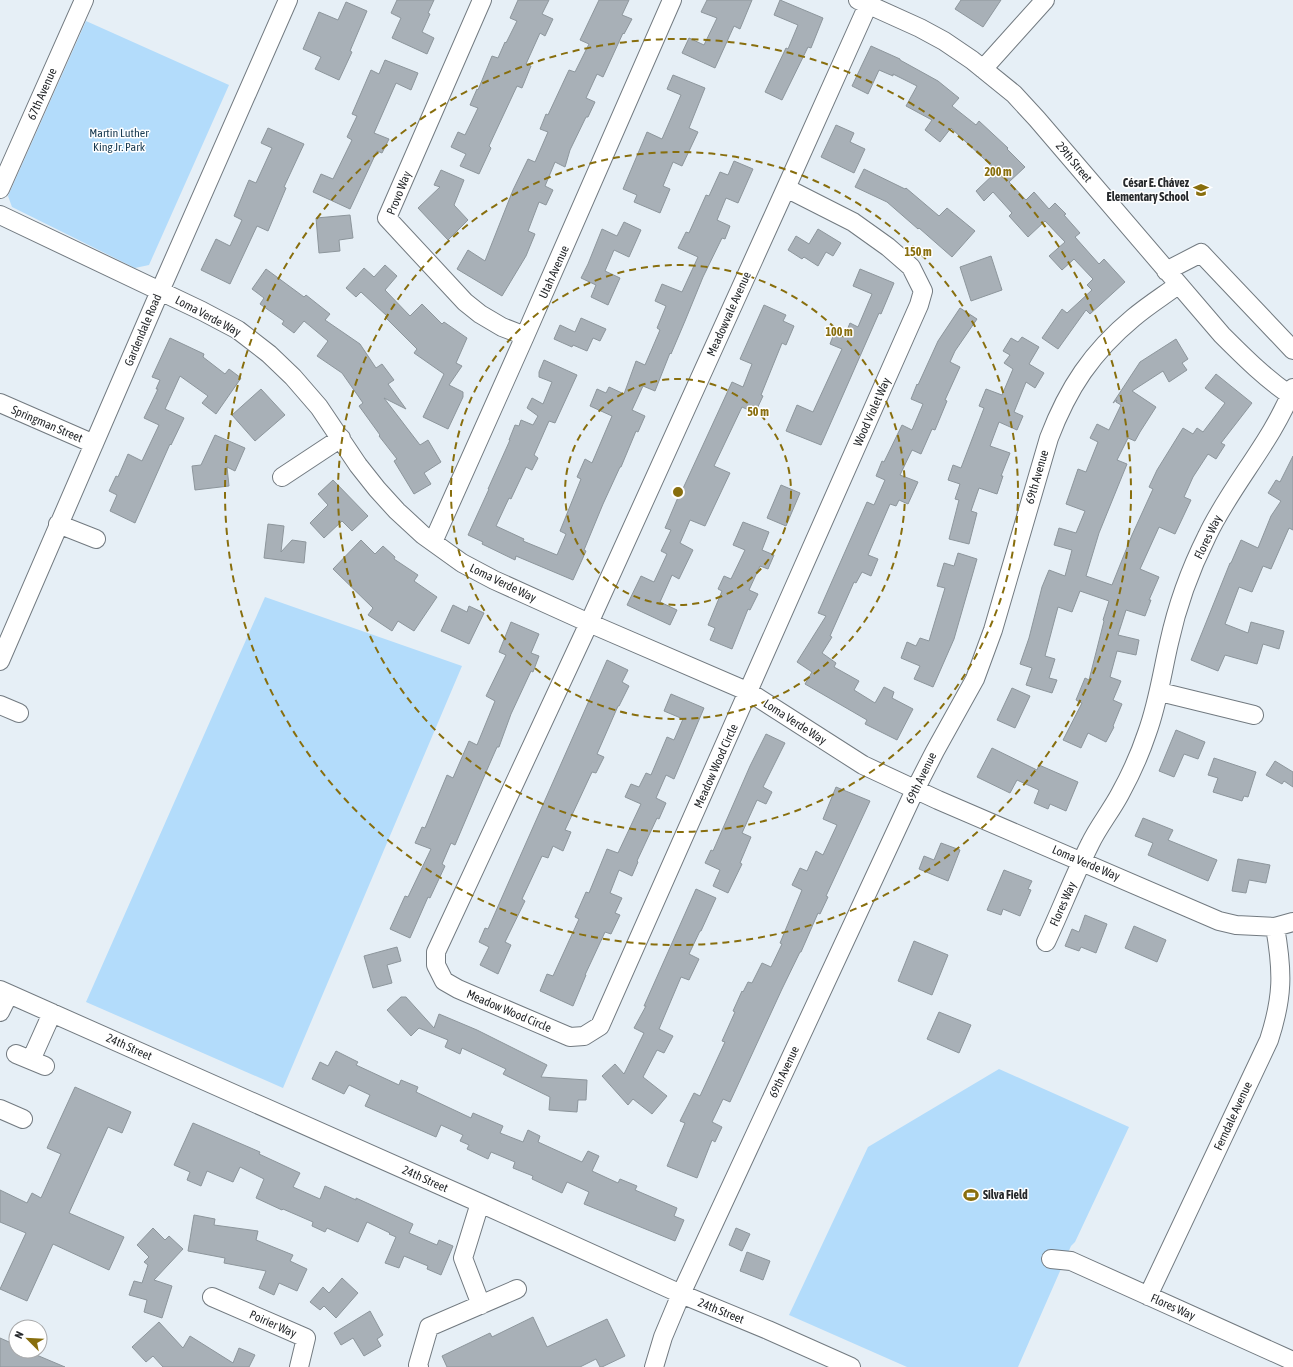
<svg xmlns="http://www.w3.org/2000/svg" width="1293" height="1367" font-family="'Asap Condensed',sans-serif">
	<rect width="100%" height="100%" fill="#e6eff6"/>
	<!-- green -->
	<path fill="#b3dcfb" d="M86 21 229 85 149 265 135 268 12 207 8 196Z
		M265 597 462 666 283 1088 86 1002Z
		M999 1069 1129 1127 1075 1242 1071 1246 1018 1367H907L789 1315 868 1147Z"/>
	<!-- building -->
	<path fill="#a8b0b7" stroke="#8d969c" d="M397 0H434L428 13 430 14 422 32 434 38 427 54 392 38 401 18 391 13Z
		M518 0H549L542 14 553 19 545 36 540 33 526 64 531 66 522 88 517 86 489 146 491 148 479 174 460 166 466 154 451 147 458 132 465 135 478 108 470 105 477 89 478 90 492 56 498 58 505 42 506 43 517 21 510 18Z
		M599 0H629L622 15 632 19 624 34 623 33 603 77 597 74 586 98 595 102 588 117H586L570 150 565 167 555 162 545 186 553 190 546 205 539 202 528 231 535 234 526 256 502 296 457 269 468 250 485 261 513 190 528 159 535 162 548 132 540 129 546 114 548 115 569 70 575 72 589 44 580 40Z
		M707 0H752L740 29 734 26 715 68 682 53 689 38 704 45 717 18 701 12Z
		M780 0 823 18 811 48 808 47 782 100 765 92 786 48 788 49 798 25 774 15Z
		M961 0H1001L983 27 955 9Z
		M346 2 367 11 350 51 352 52 339 80 315 69 321 57 303 49 319 12 338 20Z
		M871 46 900 59V60L938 81 959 98 952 106 976 125 979 121 1008 148 1007 149 1025 167 1009 182 1026 200 1034 192 1049 209 1055 203 1066 214 1064 215 1080 233 1075 237 1099 264 1104 259 1125 282 1090 314 1086 310 1058 349 1042 338 1062 309 1067 313 1092 290 1087 285 1093 279 1074 259 1062 270 1049 256 1065 242 1045 221 1028 237 1009 216 1012 213 993 192 984 201 976 191 997 171 951 128 940 142 925 130 932 120 906 106 917 86 893 74V76L879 70 868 94 852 86Z
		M385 60 418 73 411 90 396 83 374 133 389 139 382 153 377 151 350 209 313 192 321 174 333 179 352 140 347 137 357 116 352 114 371 70 379 74Z
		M673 75 705 88 689 128 698 132 682 166 673 162 663 186 670 189 660 213 634 202 637 195 623 189 647 132 662 139 672 116 681 95 667 89Z
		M836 125 854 133 850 142 865 149 854 173 821 157Z
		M268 128 304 144 284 187 286 188 268 231 257 226 230 284 201 270 216 239 230 246 242 220 234 216 249 180 256 183 272 148 261 143Z
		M734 161 753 169 738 203 726 198 717 220 730 226 725 239 722 238 703 277 685 321 671 354 670 353 655 391 643 386 632 410 645 416 638 432 636 431 621 467H620L603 504 584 550 586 551 573 580 516 556 515 560 482 544 483 542 468 535 489 489H488L510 440H509L515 425 519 426 521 420 533 425 538 416 527 408 532 398 543 404 552 382 539 377V372L544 360 577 375 555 423 549 421 534 455 538 458 532 470 526 467 511 499 509 498 496 526 524 539 523 541 557 555 566 534 560 531 581 479 577 477 585 459 592 463 612 416 590 406 597 389 606 393 609 387 624 394 636 361 645 365 660 330 657 328 666 306 655 301 662 284 682 292 698 257 678 248 686 232 689 233 706 195 709 196 720 172 728 175Z
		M864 169 905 189 906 188 939 216 947 208 975 231 952 257 919 228 918 229 887 202 855 187Z
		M441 170 464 180 454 205 468 220 448 240 418 208 440 187 434 185Z
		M350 215 353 238 339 240 340 251 319 253 316 218Z
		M624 222 641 230 629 257 614 250 605 271 620 278 608 305 591 297 596 285 581 278 588 264 602 229 617 236Z
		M818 229 841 243 833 256 826 252 818 266 804 257 802 259 788 250 796 236 809 244Z
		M991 256 1002 290 971 301 960 267Z
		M385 265 397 276 385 290 410 316 422 304 442 324 444 322 467 338 456 363 462 366 449 385 463 392V397L448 429 423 417 444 374 414 353 417 349 385 317 387 316 361 292 356 297 346 288 364 268 374 277Z
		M266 269 304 297 306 295 330 314 325 320 360 344 376 368 382 364 394 380 388 384 406 409 384 398 420 445 428 440 441 462 424 473 431 484 414 494 394 461 397 459 379 436 380 435 359 406 363 403 342 373 317 356 328 341 304 321 294 333 282 324 284 321 260 304 264 298 252 289Z
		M860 269 894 283 881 314 879 313 821 445 786 431 797 405 813 412 842 349 830 344 835 331 845 335 850 323 858 327 872 294 853 286Z
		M764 305 786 315 783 321 794 326 786 345 782 343 761 395 763 396 755 413 742 407 714 466 730 473 705 526 690 520 680 543 693 550 679 579 672 575 660 602 677 610 670 625 627 605 641 576 654 582 667 554 661 551 671 530 665 528 679 495H680L732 382 743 387 752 364 740 359Z
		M960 308 977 319 955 351 950 362 960 367 945 400 947 401 935 430 932 429 921 454 912 450 900 475 918 482 908 504 899 500 896 506 890 504 868 555 878 559 871 576 862 572 856 583 854 582 830 636 832 637 822 653 836 663 834 667 859 681 854 690 875 703 884 687 894 692 892 698 913 709 897 740 865 724 867 720 805 684 812 672 797 662 826 616 818 613 867 502 874 505 885 480 876 476 882 461 884 462 902 425 912 430 923 404 911 399 917 384 918 385 938 341Z
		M581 318 606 329 600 341 593 338 587 351 573 345 572 347 554 339 560 325 575 332Z
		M1022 337 1039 347 1029 364 1044 373 1035 388 1026 382 1014 412 1023 416 1017 430 999 422 990 446 1010 453 1001 476H1003L997 494 979 488 971 511 977 513 969 544 949 539 959 500 955 499 960 484 948 480 953 465 961 468 984 408 979 406 986 389 1002 395 1013 369 1004 363 1010 355 1003 351 1011 338 1018 342Z
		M170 338 204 354 203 357 225 374 229 369 241 378 216 414 202 403 208 396 180 376 165 409 184 418 171 445 170 444 135 523 110 511 117 495 109 491 116 476 118 477 128 454 142 461 159 425 144 418 158 389H156L160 380 152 377Z
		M1176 339 1188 359 1182 363 1187 370 1169 382 1163 371 1132 391 1156 407 1140 432 1135 441 1128 438 1117 460 1127 464 1099 533 1086 576 1112 585 1132 535 1153 489 1149 487 1157 470 1183 428 1193 434 1197 428 1203 432 1225 403 1205 388 1216 374 1252 403 1221 443 1225 445 1216 459 1208 454 1193 477 1184 497 1191 500 1175 534 1159 527 1140 569 1159 577 1149 600H1151L1145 616 1126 610 1118 635 1139 640 1136 655 1117 651 1110 677 1121 681 1113 700 1122 704 1113 726 1114 727 1106 742 1088 733 1081 748 1063 740 1082 703 1076 700 1085 678 1089 680 1104 621 1103 620 1109 601 1080 591 1072 612 1058 607 1045 656 1055 659 1049 678 1057 680 1052 693 1026 685 1032 668 1020 664 1029 638 1042 587 1049 570 1065 576 1072 550 1054 545 1059 528 1076 533 1085 511 1066 504 1078 469 1086 472 1098 442 1090 438 1097 424 1109 430 1121 405 1116 402 1117 400 1113 403 1140 362Z
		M261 389 285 415 255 441 232 415Z
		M215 435 245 448 235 471 227 467 229 486 195 490 192 466 201 465Z
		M1293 456V530L1289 528 1271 569 1263 566 1252 592 1239 587 1225 624 1248 633 1251 622 1284 631 1279 649 1263 644 1257 664 1225 655 1218 671 1191 660 1230 563H1231L1241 540 1258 548 1271 516 1281 501 1268 493 1276 480 1280 482Z
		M333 480 368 516 352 531 342 521 324 538 310 523 328 505 318 494Z
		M781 485 800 493 786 526 767 518Z
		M743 522 769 532 762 550 774 555 768 569 760 566 749 590 758 594 750 610 748 609 732 649 710 640 715 628 708 625 722 591 718 589 724 576 731 579 745 550 733 545Z
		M268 524 284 526 281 552 292 540 306 542 304 563 264 558Z
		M361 540 375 554 383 546 395 557 394 559 418 575 414 581 437 597 414 631 398 621 392 631 368 615 373 608 333 569Z
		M958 553 977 559 954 639 933 687 914 679 920 666 901 658 907 642 916 646 920 638 929 641 945 588 937 586 944 563 954 566Z
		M453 605 467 612 469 606 484 613 469 644 441 631Z
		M511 622 539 634 531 653 539 656 533 672 531 671 511 714 499 747H497L483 779 455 845 451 843 442 864 445 866 430 898 428 897 410 938 390 929 405 896 408 897 431 849 415 843 422 827 425 828 447 775 453 778 469 741 477 745 495 701 486 696 506 655 499 652Z
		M607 660 628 670 622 682 629 686 619 706H618L597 754 604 757 596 773 592 772 565 830 571 832 563 851 553 846 548 858 542 856 522 899 525 901 505 942 511 945 498 974 480 965 489 947 479 942 485 928 488 929 507 886Z
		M1012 688 1030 696 1015 728 997 720Z
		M671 694 704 708 674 779 666 775 656 798 666 803 659 819 657 818 637 861 638 862 632 876 619 870 610 893 622 898 615 913 620 915 611 934 605 932 585 975H586L573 1006 540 991 547 974 553 976 579 919 575 917 586 892 589 893 607 849 618 853 641 804 625 797 631 784 639 787 646 773 651 775 667 737 674 740 683 719 664 711Z
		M1176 730 1205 742 1198 759 1184 754 1174 777 1159 771Z
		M766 734 785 743 763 787 772 792 766 804 757 800 742 833 751 837 740 863 742 864 728 893 713 886 720 870 705 863 711 850 713 851 750 766Z
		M992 748 1037 770 1039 765 1078 782 1066 811 1050 804 1048 809 1034 803 1039 790 1017 780 1010 793 977 777Z
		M1214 758 1256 772 1248 797 1244 796 1242 801 1213 792 1218 778 1208 775Z
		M1275 761 1293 772V787L1284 781 1282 784 1266 775Z
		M836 787 870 801 826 896 828 897 820 914 818 913 801 952H800L782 989 730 1102 723 1099 712 1122 722 1127 715 1142 712 1140 697 1178 667 1166 685 1123 680 1121 694 1093 700 1096 725 1042 722 1041 735 1012 733 1011 742 991 743 992 748 982 752 983 762 963 771 967 782 944 780 943 802 890 792 885 800 868 807 871 816 851 823 855 837 825 823 819Z
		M1143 818 1173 830 1168 840 1217 860 1208 881 1148 855 1153 843 1135 836Z
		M941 843 960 850 948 881 919 869 924 856 934 860Z
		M1238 859 1270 865 1266 883 1249 880 1246 893 1232 891Z
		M1004 870 1032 881 1028 889 1031 890 1020 916 1003 909 1001 915 987 910Z
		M696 889 716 898 701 931H700L689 954 699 959 689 980 681 977 659 1029 673 1036 664 1053 657 1050 643 1077 667 1096 652 1114 633 1099 628 1105 602 1076 615 1064 624 1074 644 1033 634 1028 646 1006H644Z
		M1085 915 1107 924 1096 953 1081 947 1079 951 1065 946 1072 929 1079 932Z
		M1134 926 1166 940 1157 962 1125 948Z
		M914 941 948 955 932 995 898 981Z
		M397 947 401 961 387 965 392 983 373 988 364 956Z
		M401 997H406L434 1028 439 1014 477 1030 547 1065 541 1077 587 1080 586 1100H578L577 1112 549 1110 550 1097 503 1074 506 1069 462 1048 460 1054 445 1047 448 1040 419 1028 411 1036 387 1010Z
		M939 1012 971 1025 959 1053 927 1039Z
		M336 1051 358 1062 356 1065 399 1085 401 1080 418 1087 416 1092 471 1118 473 1113 503 1126 500 1133 523 1142 528 1130 540 1136 538 1142 582 1162 588 1151 599 1156 592 1171 618 1183 620 1179 637 1186 635 1190 677 1208 674 1216 684 1220 675 1241 584 1204 589 1192 567 1182 562 1193 532 1179 533 1176 513 1168 515 1162 491 1152 488 1159 467 1149 469 1145 460 1141 463 1135 441 1125 436 1137 365 1106 370 1095 349 1085 344 1094 312 1079 320 1062 328 1066Z
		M75 1087 131 1112 122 1133 108 1127 69 1213 124 1237 109 1270 53 1244 27 1301 0 1289 26 1233 0 1222V1190L27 1203 32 1193 41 1198 61 1154 47 1148Z
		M193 1123 260 1152 259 1154 300 1173 293 1187 320 1199 325 1186 356 1200V1198L413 1224 409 1233 437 1245 439 1240 453 1246 441 1275 427 1269 428 1266 404 1256 399 1268 385 1263 396 1237 389 1234 390 1233 367 1222 358 1242 327 1228 325 1232 312 1226 313 1222 283 1209 282 1210 256 1198 264 1179 240 1167 233 1182 207 1171 201 1186 187 1180 190 1172 174 1165Z
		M194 1215 215 1219 214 1225 258 1231 256 1240 293 1255 290 1261 307 1269 297 1291 279 1283 274 1295 259 1288 266 1271 224 1263 225 1258 188 1251Z
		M153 1228 165 1240 169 1236 183 1249 154 1280 172 1286 162 1318 144 1312 147 1300 129 1295 134 1281 142 1283 148 1265 144 1262 149 1257 137 1245Z
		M736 1228 750 1234 742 1251 729 1245Z
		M747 1252 770 1261 763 1280 740 1271Z
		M342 1278 358 1293 336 1318 324 1306 320 1310 310 1302 323 1287 329 1293Z
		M370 1311 383 1335 377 1339 381 1346 364 1356 353 1338 341 1345 334 1333Z
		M533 1317 547 1347 607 1319 625 1356 602 1367H600L596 1359 580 1367H447L442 1356 490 1333 492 1337Z
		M159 1322 183 1348 190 1336 233 1363 239 1348 255 1355 249 1367H163L153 1356 146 1362 132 1347Z
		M0 1338 16 1345V1351H27L65 1367H0Z"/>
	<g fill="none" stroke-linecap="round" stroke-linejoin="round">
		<!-- minor casing -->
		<g stroke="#727a80" stroke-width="20">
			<path id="minor" d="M482 0 387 218 465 302 480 314 502 327 525 336
				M858 0 920 28 944 41 972 60 1014 94 1037 119 1222 335C1244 357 1267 380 1293 397
				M983 69 1045 0
				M786 188 853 222 888 247 911 267 923 291 919 305 600 1026 584 1036 570 1037 458 989 444 981 436 965V952L589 623 786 188 868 5
				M0 189 84 0
				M0 215 202 311 238 330 269 354 293 377 319 407 358 465 377 489 397 511 423 535 462 563 494 580 589 623 749 692 863 765 938 800 1219 921 1236 925 1275 927 1293 922
				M1166 271 1201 253 1293 350
				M0 403 94 444
				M282 477 341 438
				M58 524 96 539
				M433 542 525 336 672 0
				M0 661 160 291 288 0
				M1160 692 1254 715
				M0 705 19 713
				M1046 942C1061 910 1074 876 1090 844 1098 827 1111 811 1120 794 1131 774 1140 754 1147 733 1158 703 1162 673 1169 643 1177 606 1190 570 1207 536 1231 485 1272 442 1293 388
				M0 990 480 1203 681 1294 768 1330 851 1367
				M0 1012 9 994
				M16 1054 45 1066
				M31 1060 52 1013
				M0 1109 23 1119
				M480 1203 463 1258 481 1305
				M1051 1259 1071 1261 1293 1361
				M1148 1296 1269 1040C1283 997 1283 972 1275 927
				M212 1297 306 1338 299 1367
				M419 1367 418 1365 429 1327 517 1289
				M654 1367 663 1337 681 1294 915 790 935 751 975 679 993 630 1049 438C1068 388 1092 352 1133 318 1147 306 1163 296 1178 285"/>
		</g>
		<!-- minor -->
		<use href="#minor" stroke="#fff" stroke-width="18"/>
	</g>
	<!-- distance rings -->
	<g fill="none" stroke="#886e0d" stroke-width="2" stroke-dasharray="7 5">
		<circle cx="678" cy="492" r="113"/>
		<circle cx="678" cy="492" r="227"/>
		<circle cx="678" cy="492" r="340"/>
		<circle cx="678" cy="492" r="453"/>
	</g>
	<!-- icons -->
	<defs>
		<g id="school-bare" transform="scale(1.2)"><path d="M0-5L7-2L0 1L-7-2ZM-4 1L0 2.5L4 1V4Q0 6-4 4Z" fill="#886e0d" stroke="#fff" stroke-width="2.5" paint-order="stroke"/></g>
		<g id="stadium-bare" transform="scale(1.2)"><path d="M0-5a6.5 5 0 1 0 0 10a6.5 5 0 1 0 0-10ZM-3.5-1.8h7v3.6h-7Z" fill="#886e0d" stroke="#fff" stroke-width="2.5" paint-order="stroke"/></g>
	</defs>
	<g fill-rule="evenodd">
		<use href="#school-bare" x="1201" y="190"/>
		<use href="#stadium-bare" x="971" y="1195"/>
	</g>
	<g text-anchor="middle" stroke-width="3" stroke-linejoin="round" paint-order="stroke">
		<!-- street labels -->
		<g font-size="12" fill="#25282b" stroke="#fff">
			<text transform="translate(42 94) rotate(-66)" y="4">67th Avenue</text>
			<text transform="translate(1074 162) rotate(50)" y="4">29th Street</text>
			<text transform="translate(399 193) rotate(-68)" y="4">Provo Way</text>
			<text transform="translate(554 272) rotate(-66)" y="4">Utah Avenue</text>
			<text transform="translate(729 314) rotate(-66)" y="4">Meadowvale Avenue</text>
			<text transform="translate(208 316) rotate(28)" y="4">Loma Verde Way</text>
			<text transform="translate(143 330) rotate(-67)" y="4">Gardendale Road</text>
			<text transform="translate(872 412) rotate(-66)" y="4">Wood Violet Way</text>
			<text transform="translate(47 424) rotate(23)" y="4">Springman Street</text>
			<text transform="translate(1037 477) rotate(-74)" y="4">69th Avenue</text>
			<text transform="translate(1208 537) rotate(-64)" y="4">Flores Way</text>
			<text transform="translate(503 583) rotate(26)" y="4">Loma Verde Way</text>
			<text transform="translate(795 722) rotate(33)" y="4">Loma Verde Way</text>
			<text transform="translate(716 766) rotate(-66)" y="4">Meadow Wood Circle</text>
			<text transform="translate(921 778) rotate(-64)" y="4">69th Avenue</text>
			<text transform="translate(1086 863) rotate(23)" y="4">Loma Verde Way</text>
			<text transform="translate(1063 904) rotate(-66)" y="4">Flores Way</text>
			<text transform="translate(509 1011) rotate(23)" y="4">Meadow Wood Circle</text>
			<text transform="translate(129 1047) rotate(24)" y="4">24th Street</text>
			<text transform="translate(784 1072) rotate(-65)" y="4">69th Avenue</text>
			<text transform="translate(1233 1116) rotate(-65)" y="4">Ferndale Avenue</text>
			<text transform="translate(425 1179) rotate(24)" y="4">24th Street</text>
			<text transform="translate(1173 1307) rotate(24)" y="4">Flores Way</text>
			<text transform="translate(721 1311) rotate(22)" y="4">24th Street</text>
			<text transform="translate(273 1324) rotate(24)" y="4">Poirier Way</text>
		</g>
		<!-- park labels -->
		<g font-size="12" fill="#183a51" stroke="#fff">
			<text x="119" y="137">Martin Luther<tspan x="119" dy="14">King Jr. Park</tspan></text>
		</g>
		<!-- poi labels -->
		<g font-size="12" font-weight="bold" fill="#25282b" stroke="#fff" text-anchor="end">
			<text x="1189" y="187">César E. Chávez<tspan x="1189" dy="14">Elementary School</tspan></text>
			<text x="983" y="1199" text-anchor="start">Silva Field</text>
		</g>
	</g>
	<circle cx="678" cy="492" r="6" fill="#886e0d" stroke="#fff" stroke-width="2"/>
	<g font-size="12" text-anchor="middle" font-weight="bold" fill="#886e0d" stroke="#fff" stroke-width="3" stroke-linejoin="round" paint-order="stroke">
		<text x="998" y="176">200 m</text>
		<text x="918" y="256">150 m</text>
		<text x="839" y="336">100 m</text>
		<text x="758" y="416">50 m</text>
	</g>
	<!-- north arrow -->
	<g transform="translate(28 1339) rotate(294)"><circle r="19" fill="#ffffff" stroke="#a8a9aa"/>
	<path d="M0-3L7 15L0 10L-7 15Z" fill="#886e0d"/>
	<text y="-6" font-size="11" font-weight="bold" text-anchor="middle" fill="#25282b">N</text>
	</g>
</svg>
